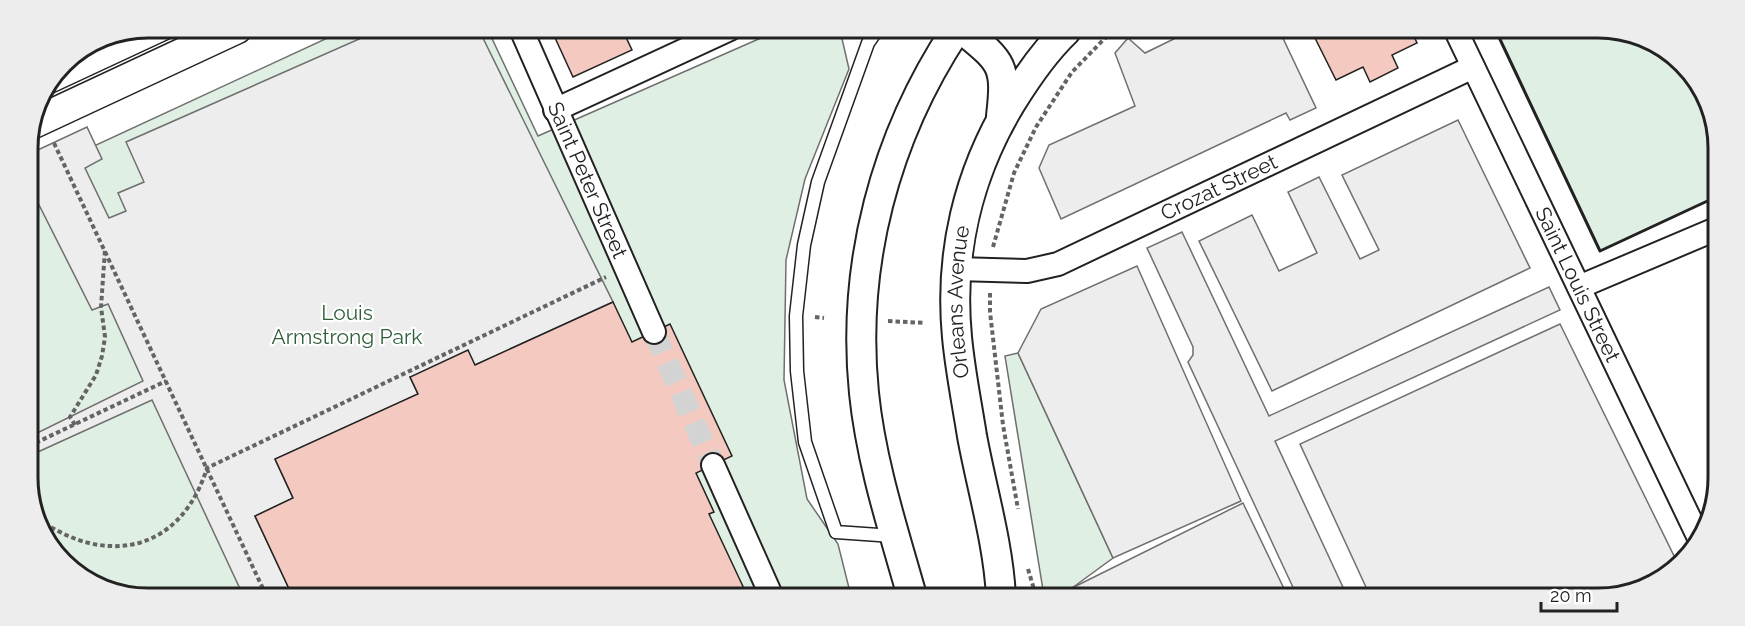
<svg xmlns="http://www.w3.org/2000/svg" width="1745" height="626" font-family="Raleway,sans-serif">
	<rect width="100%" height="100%" fill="#fff"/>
	<!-- green -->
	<path fill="#e0efe3" stroke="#6f6f6f" stroke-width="1.5" d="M349 28H487L538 136 779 30H840L849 69 805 179 786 260 784 380 807 499 838 544 851 596 109 593 57 558 29 502 27 177Z
		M1497 33H1636L1688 68 1717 132 1716 197 1600 251Z
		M1018 353 1113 558 1072 588 1074 597 1044 596 1005 356Z"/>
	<!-- parking -->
	<path fill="#ededed" stroke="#6f6f6f" stroke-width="1.5" d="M384 28H478L613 302 475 365 410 377 418 394 275 459 293 498 255 516 291 593H237L241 591 152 400 29 456V437L143 381 108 304 92 310 28 183 27 155 87 127 102 159 85 168 109 218 126 211 118 193 144 182 126 142Z
		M1190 31 1280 32 1316 108 1290 120 1286 113 1061 219 1039 168 1049 145 1135 106 1115 53 1128 38 1145 53Z
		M1458 120 1530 268 1272 391 1199 241 1252 215 1279 271 1317 253 1288 192 1319 177 1360 259 1379 250 1342 175Z
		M1182 232 1269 416 1549 287 1560 310 1275 441 1348 598H1298L1188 362 1193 355V347L1147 248Z
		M1137 266 1241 501 1113 558 1018 353 1041 309Z
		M1560 324 1678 564 1671 574 1605 599 1371 598 1300 444Z
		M1243 503 1288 597H1074L1072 588Z"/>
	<!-- building -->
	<path fill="#f3c9c0" stroke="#222" stroke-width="1.5" d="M551 29H622L632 50 573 77Z
		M1312 32H1412L1417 43 1392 55 1398 68 1370 82 1363 67 1336 80Z
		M613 302 632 342 670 324 732 456 696 473 714 512 709 514 747 595 291 593 255 516 293 498 275 459 418 394 410 377 468 350 475 365Z"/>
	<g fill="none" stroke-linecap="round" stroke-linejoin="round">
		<!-- minor-tunnel -->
		<path stroke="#d3d3d3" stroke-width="22" stroke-dasharray="22 11" stroke-linecap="butt" d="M654 332 713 465"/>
		<!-- service casing -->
		<g stroke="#222" stroke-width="15">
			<path id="service" d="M877 30 868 43 818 182 804 245 796 316 797 371 805 442 836 532 893 536"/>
		</g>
		<!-- minor casing -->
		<g stroke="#222" stroke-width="26">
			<g id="minor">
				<path id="s1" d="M521 29 654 332"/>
				<path id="s2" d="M1457 33 1698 536"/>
				<path d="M555 110 730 29"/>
				<path id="s3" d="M957 269 1027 271 1058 264 1473 67"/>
				<path d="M1579 287 1716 229"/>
				<path d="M713 465 771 595"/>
			</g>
		</g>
		<!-- tertiary casing -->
		<g stroke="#222" stroke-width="32">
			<g id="tertiary">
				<path d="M963 30C1002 62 1007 65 1001 116"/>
				<path d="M912 596C893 529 871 462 864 393 851 265 885 137 956 30"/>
				<path id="s4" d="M1001 596C998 542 982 490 972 436 967 404 960 370 957 337 949 254 968 174 1011 103 1027 77 1044 52 1066 31"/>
			</g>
		</g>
		<!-- secondary casing -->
		<g stroke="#222" stroke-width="36">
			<path id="secondary" d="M32 122 236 27"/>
		</g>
		<!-- path -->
		<path stroke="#646464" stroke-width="4" stroke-dasharray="4.5 3" stroke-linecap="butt" d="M54 143 265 593
			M993 247 1014 173 1036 127 1072 72 1107 36 1116 31
			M990 293V312L1003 425 1018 509
			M815 317 824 318
			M888 321 925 323
			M75 425 70 417 96 375 102 356 105 337 101 307 105 250
			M29 446 166 381
			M38 520C54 529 71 539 89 543 148 557 190 523 207 468L606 277
			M47 526 62 561
			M1028 569 1036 596"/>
		<!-- service -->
		<use href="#service" stroke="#fff" stroke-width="12"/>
		<!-- minor -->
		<use href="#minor" stroke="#fff" stroke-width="22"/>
		<!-- tertiary -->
		<use href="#tertiary" stroke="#fff" stroke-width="28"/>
		<!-- secondary -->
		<use href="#secondary" stroke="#fff" stroke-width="33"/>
		<!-- tram -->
		<path stroke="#222" stroke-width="1.5" d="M62 65 140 28
			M37 104 202 27"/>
		<!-- wall -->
		<path stroke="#222" stroke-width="3" d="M1497 33 1600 251 1716 197"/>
	</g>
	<g text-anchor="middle" stroke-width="4.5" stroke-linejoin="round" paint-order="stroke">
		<!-- street labels -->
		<g font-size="21" fill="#222" stroke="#fff">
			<text dy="7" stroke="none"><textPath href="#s1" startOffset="165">Saint Peter Street</textPath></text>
			<text dy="7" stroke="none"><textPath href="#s3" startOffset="280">Crozat Street</textPath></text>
			<text dy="7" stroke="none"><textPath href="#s2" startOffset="279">Saint Louis Street</textPath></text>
			<text dy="7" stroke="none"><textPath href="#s4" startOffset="298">Orleans Avenue</textPath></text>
		</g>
		<!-- park labels -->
		<g font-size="21" fill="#2f5e38" stroke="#fff">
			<text x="347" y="320">Louis<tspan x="347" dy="24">Armstrong Park</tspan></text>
		</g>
	</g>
	<!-- crop -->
	<path d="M0 0H1745V626H0ZM148 38H1598A110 110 0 0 1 1708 148V478A110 110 0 0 1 1598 588H148A110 110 0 0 1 38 478V148A110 110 0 0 1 148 38Z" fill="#ededed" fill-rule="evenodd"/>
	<path fill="none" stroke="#222" stroke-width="3" d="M148 38H1598A110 110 0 0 1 1708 148V478A110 110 0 0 1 1598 588H148A110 110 0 0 1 38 478V148A110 110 0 0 1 148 38Z"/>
	<!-- scale -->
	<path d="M1541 602v9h76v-9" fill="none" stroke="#222222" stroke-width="3"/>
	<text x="1550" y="602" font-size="18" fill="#222222" stroke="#ffffff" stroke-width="4.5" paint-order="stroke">20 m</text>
</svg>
